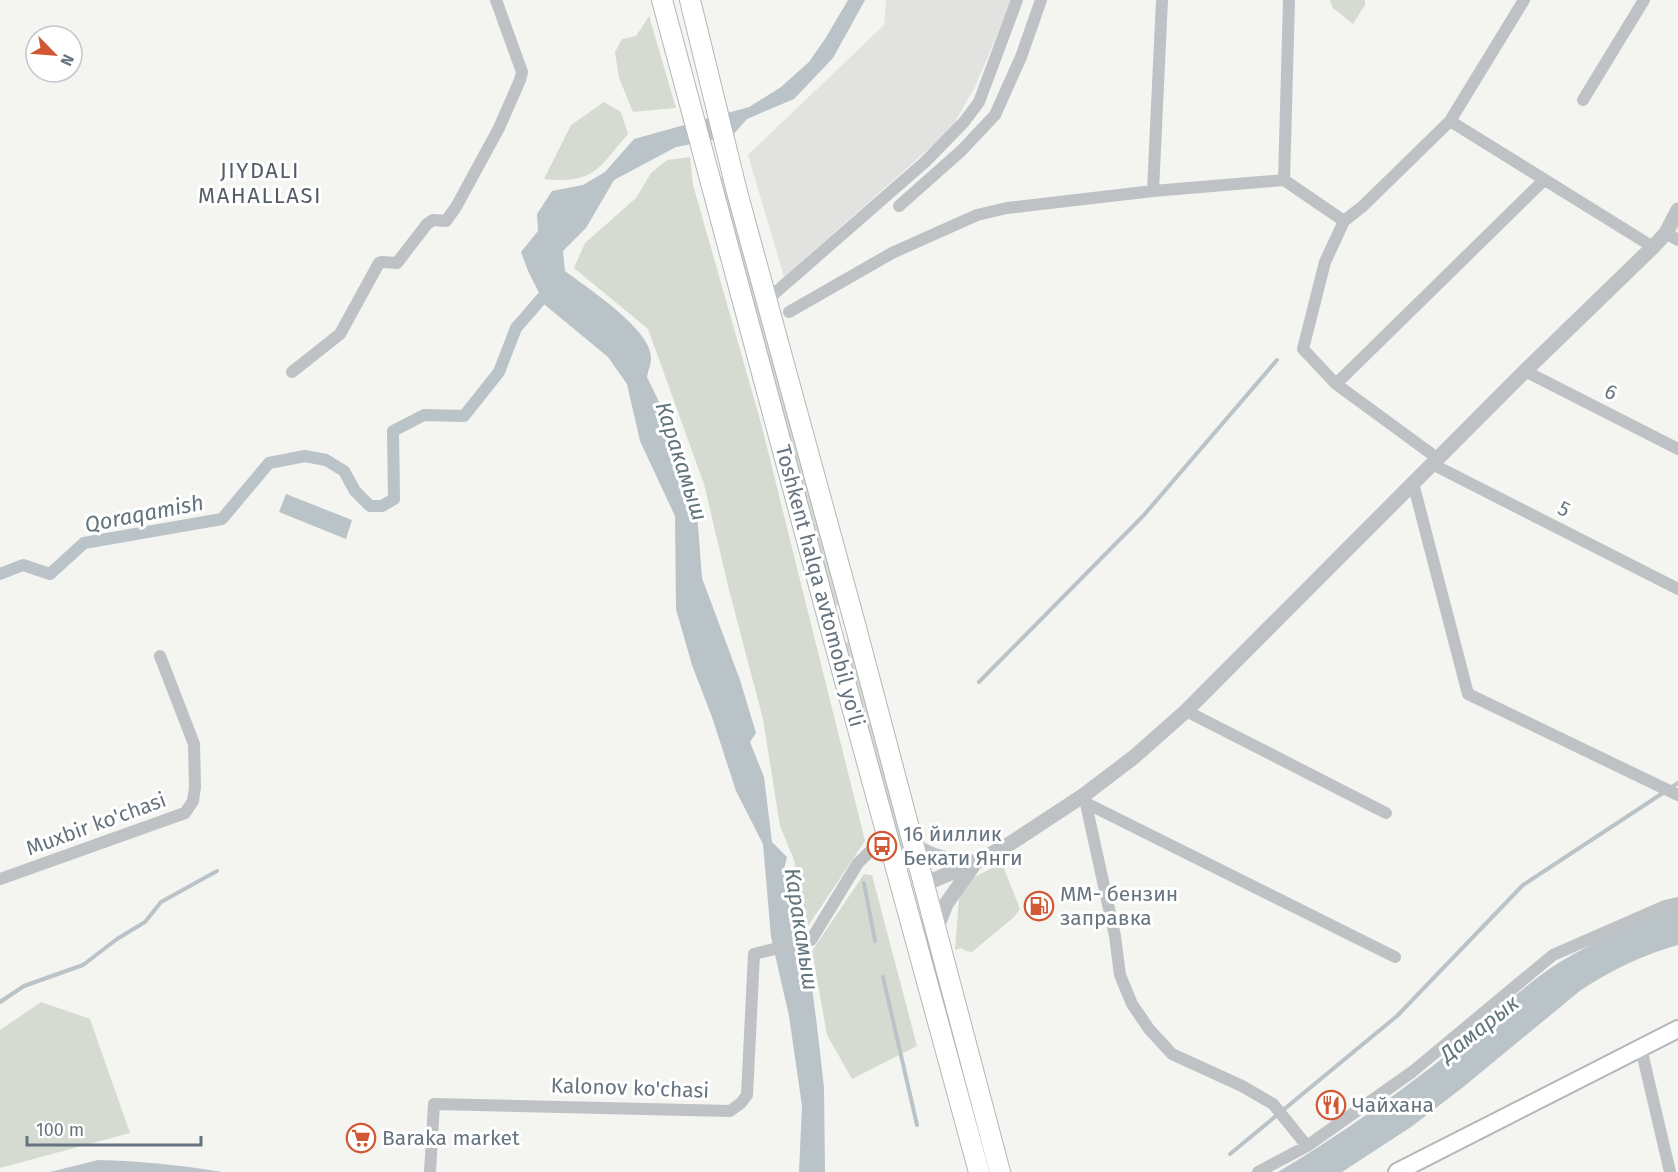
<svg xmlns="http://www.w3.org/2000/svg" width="1678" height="1172" font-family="'Fira Sans',sans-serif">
	<rect width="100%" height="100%" fill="#f4f4f1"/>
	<!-- built -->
	<path fill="#e2e3e1" d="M886 0H1012L974 89 950 130 784 277 748 155 884 25Z"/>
	<!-- green -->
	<path fill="#d6dbd2" d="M1330 0H1365V5L1353 24 1333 8Z
		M649 16 676 108 633 112 619 78 615 52 622 39 636 36Z
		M604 102 621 112 628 134C598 169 594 184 544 179L571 125Z
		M690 157 693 185 761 423 865 841 808 926 794 860 780 826 763 719 729 590 704 484 648 329 574 268 585 243 636 198 651 173 667 160Z
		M726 176 842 604 834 606 719 178Z
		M851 641 910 865 903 867 844 643Z
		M1002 863 1020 909 1014 917 972 952 966 951 961 948 955 950 959 898 972 878Z
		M864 874 872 875 917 1046 852 1079 827 1035 812 951Z
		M923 920 991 1172H984L916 921Z
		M41 1002 90 1019 130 1133 0 1168V1030Z"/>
	<!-- water -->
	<path fill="#bac3c7" d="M848 0H865L833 58 794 99 747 119 732 136 676 147 614 180 586 228 563 251 565 271C587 288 653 330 651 359 651 364 648 371 647 377L687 460 696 500 702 578 740 680 756 733 750 742 764 777 772 842 787 857 783 873 791 893 809 964 817 1026 824 1088 825 1172H799L802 1106 789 1016 771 937 763 844 736 791 712 717 692 665 676 609 675 516 640 441 627 384 608 357 545 305 528 271 521 252 538 231 537 214 552 191 583 185 605 172 634 139 749 107 781 87 809 62 825 39Z
		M286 494 352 520 346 539 279 512Z
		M1678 909V945C1644 954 1610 971 1581 990L1462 1088 1411 1127 1342 1172H1278C1340 1135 1398 1094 1454 1049 1489 1020 1522 986 1560 962 1594 941 1631 927 1667 911Z
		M98 1160C140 1161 180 1165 222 1172H50Z"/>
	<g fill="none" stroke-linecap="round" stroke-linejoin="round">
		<!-- stream -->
		<path stroke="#bac3c7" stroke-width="4" d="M979 682 1144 515 1277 360
			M864 883 875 941
			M883 977 917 1125
			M0 1002 24 986 83 965 117 939 145 922 161 902 217 871
			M1230 1154 1397 1016 1523 885 1678 783"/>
		<!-- canal -->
		<path stroke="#bac3c7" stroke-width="12" d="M0 574 23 565 50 574 84 543 222 519 269 463 305 456 326 460 344 471 355 491 370 506H382L394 499 393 431 424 415 464 416 499 372 516 328 549 290"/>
		<!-- secondary casing -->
		<g stroke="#b3b7bb" stroke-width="20">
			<path id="secondary" d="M1397 1172 1678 1029"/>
		</g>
		<!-- trunk casing -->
		<g stroke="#b3b6b9" stroke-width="22">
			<path id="trunk" d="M662 0 831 630 979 1172
				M690 0 737 192 855 624 1000 1172"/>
		</g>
		<!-- minor -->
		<path stroke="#bec2c5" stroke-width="12" d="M1289 0 1284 180 1344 221 1325 262 1303 349 1336 384
			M1583 100 1644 0
			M1450 121 1653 247
			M1153 191 1162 0
			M899 206 961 151 995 115 1021 57 1041 0
			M1344 221 1363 206 1450 121 1524 0
			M1666 233 1678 240
			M767 300 925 162 964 122 979 102 1017 0
			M789 312 892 253 977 215 1007 208 1153 191 1284 180
			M1525 371 1678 449
			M292 372 340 334 379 263 382 262 397 263 427 224 433 220 446 221 456 207 499 128 520 80 522 72 496 0
			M1437 458 1336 384 1544 180
			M1432 464 1678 589
			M1413 483 1468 694 1678 795
			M1186 711 1386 813
			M1084 795 1115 936 1120 975 1132 1004 1149 1029 1172 1054 1242 1086 1273 1104 1307 1146
			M1086 803 1395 957
			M0 879 185 813 193 801 195 787 194 744 160 656
			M1641 1048 1670 1172
			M430 1172 434 1104 730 1111 741 1103 747 1095 754 954 811 940 858 863 887 835
			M1258 1172 1307 1146 1412 1072 1553 955 1665 906 1678 903"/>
		<!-- tertiary -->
		<path stroke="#bec2c5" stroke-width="15" d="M913 844C931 857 950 861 972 862
			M924 884 975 863 1011 843 1084 795 1134 757 1186 711 1525 371 1653 247 1666 233 1678 210
			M936 930 946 904 975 863"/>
		<!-- secondary -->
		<use href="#secondary" stroke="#fff" stroke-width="16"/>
		<!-- trunk -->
		<use href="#trunk" stroke="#fff" stroke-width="20"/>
	</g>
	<!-- icons -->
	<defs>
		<g id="bus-ring" transform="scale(1.5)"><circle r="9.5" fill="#fff" stroke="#d15834" stroke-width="1.5"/><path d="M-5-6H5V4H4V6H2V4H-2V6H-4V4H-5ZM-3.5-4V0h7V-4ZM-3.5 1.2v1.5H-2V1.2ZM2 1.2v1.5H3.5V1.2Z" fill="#d15834"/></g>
		<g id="fuel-ring" transform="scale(1.5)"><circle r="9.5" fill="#fff" stroke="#d15834" stroke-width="1.5"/><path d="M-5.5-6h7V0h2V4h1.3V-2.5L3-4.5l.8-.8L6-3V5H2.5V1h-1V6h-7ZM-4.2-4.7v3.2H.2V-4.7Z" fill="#d15834"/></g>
		<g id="restaurant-ring" transform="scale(1.5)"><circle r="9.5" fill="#fff" stroke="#d15834" stroke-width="1.5"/><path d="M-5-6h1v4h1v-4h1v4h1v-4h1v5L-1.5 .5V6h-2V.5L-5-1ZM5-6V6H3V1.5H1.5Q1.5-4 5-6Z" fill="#d15834"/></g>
		<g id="supermarket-ring" transform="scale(1.5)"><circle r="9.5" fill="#fff" stroke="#d15834" stroke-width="1.5"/><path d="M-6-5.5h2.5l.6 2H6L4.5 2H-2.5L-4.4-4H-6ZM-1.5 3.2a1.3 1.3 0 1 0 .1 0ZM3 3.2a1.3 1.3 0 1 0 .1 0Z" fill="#d15834"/></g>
	</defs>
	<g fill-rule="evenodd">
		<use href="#bus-ring" x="882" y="846"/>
		<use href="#fuel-ring" x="1039" y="906"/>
		<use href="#restaurant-ring" x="1331" y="1105"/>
		<use href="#supermarket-ring" x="361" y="1138"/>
	</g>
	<g text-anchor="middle" stroke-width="6" stroke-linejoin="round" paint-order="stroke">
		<!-- street labels -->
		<g font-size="21" fill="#66747f" stroke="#fff">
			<text transform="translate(1611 392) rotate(27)" y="7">6</text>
			<text transform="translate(1564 509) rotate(27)" y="7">5</text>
			<text transform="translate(820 586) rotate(75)" y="7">Toshkent halqa avtomobil yo'li</text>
			<text transform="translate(96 824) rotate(-20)" y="7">Muxbir ko'chasi</text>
			<text transform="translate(630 1088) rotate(2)" y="7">Kalonov ko'chasi</text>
		</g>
		<!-- poi labels -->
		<g font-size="21" fill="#66747f" stroke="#fff" text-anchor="start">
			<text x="903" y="841">16 йиллик<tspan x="903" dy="24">Бекати Янги</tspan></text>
			<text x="1060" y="901">ММ- бензин<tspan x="1060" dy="24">заправка</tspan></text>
			<text x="1352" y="1112">Чайхана</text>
			<text x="382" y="1145">Baraka market</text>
		</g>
		<!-- neighbourhood labels -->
		<g font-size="22" letter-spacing="1.5" fill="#535d65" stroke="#fff">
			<text x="260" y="178">JIYDALI<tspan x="260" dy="25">MAHALLASI</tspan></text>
		</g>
		<!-- water labels -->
		<g font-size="22" font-style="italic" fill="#62757c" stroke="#fff">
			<text transform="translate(682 461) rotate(72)" y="8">Каракамыш</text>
			<text transform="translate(144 513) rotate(-11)" y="8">Qoraqamish</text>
			<text transform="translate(802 929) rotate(81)" y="8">Каракамыш</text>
			<text transform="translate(1479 1028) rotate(-38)" y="8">Дамарык</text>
		</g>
	</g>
	<!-- north arrow -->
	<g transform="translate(54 54) rotate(115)"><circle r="28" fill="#ffffff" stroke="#c2c7cc" stroke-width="1.5"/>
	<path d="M0-4.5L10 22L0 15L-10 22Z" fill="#d15834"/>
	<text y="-9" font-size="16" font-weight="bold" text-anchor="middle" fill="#66747f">N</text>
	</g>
	<!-- scale -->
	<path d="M27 1136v9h174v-9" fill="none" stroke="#66747f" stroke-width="3"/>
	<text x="36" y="1136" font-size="18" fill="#66747f" stroke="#ffffff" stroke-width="4.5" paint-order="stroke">100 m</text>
</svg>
